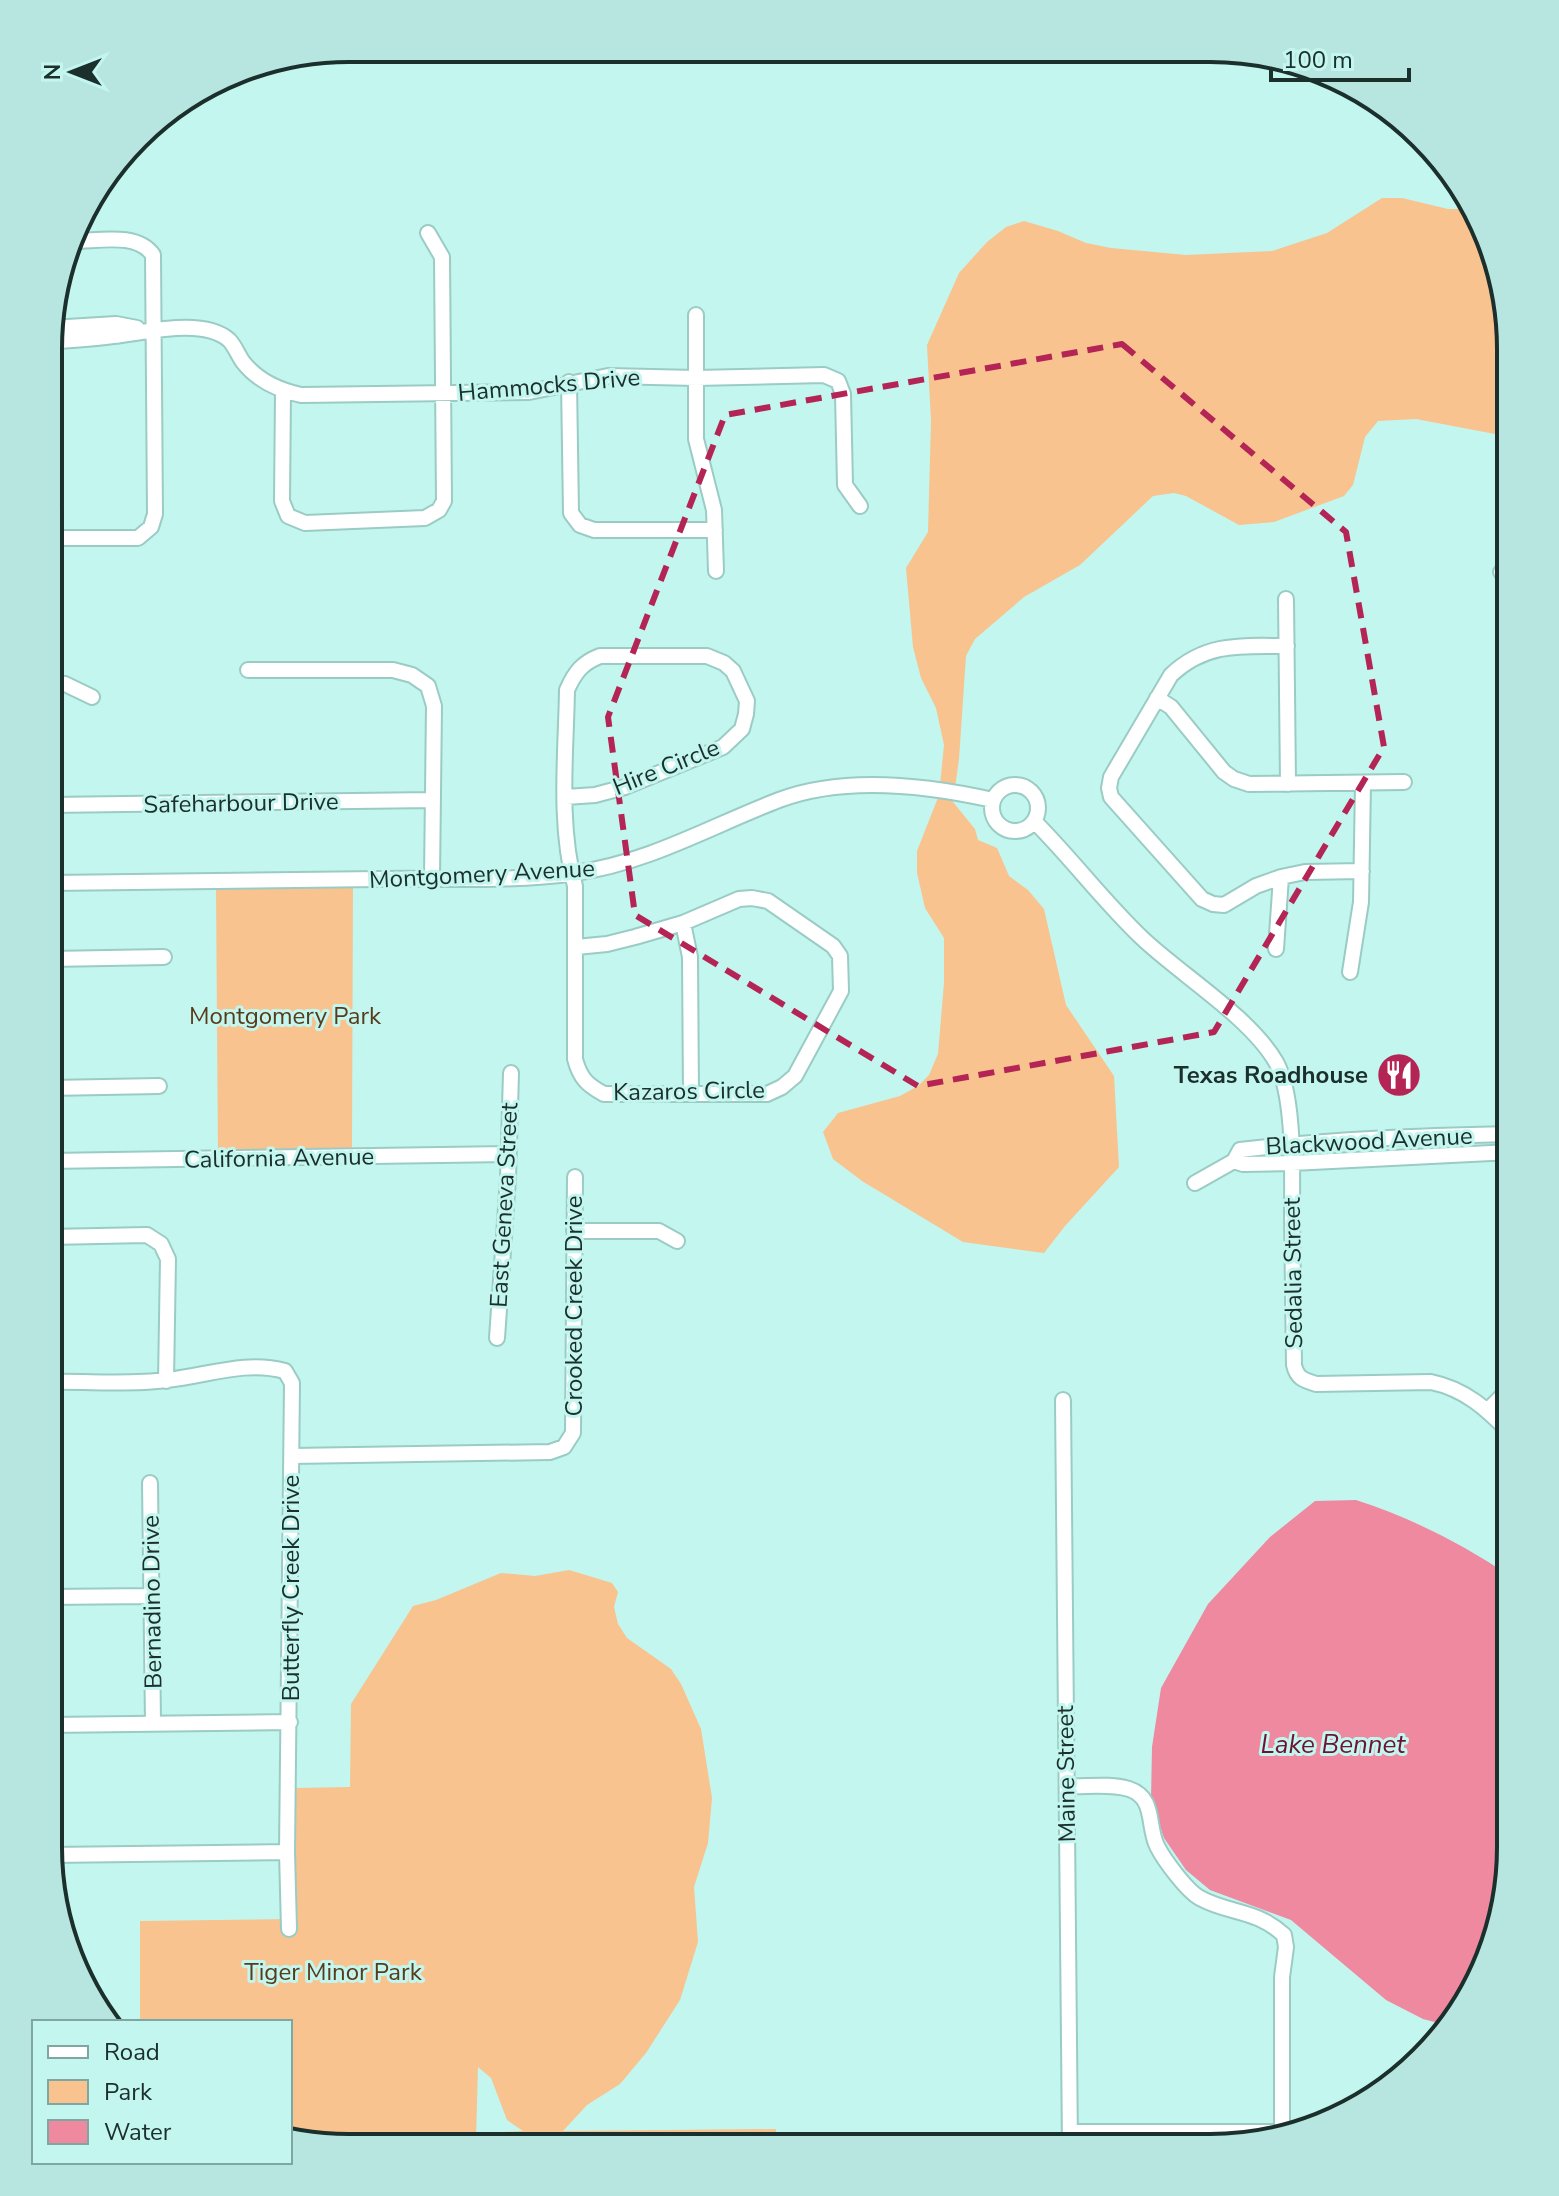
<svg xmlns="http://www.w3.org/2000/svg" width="1559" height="2196" font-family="'Nunito Sans',sans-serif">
	<rect width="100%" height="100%" fill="#c3f6ef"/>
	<!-- green -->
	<path fill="#f8c38e" d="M1382 198H1402L1448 209H1474L1480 216 1511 349V434L1500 435 1416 419 1378 421 1365 437 1353 485 1344 496 1274 522 1239 525 1186 496 1174 493 1153 496 1080 565 1024 597 975 639 966 656 959 759 953 802 975 829 978 840 997 848 1009 876 1028 890 1044 909 1066 1005 1114 1076 1119 1167 1065 1226 1044 1253 963 1242 862 1181 833 1159 823 1132 838 1113 900 1096 918 1086 929 1075 938 1054 944 983V938L925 908 917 873V851L939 795 944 745 936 708 921 678 913 647 906 568 928 532 931 421 927 345 959 273 987 242 1006 227 1024 221 1058 231 1086 243 1111 248 1186 255 1272 251 1327 233Z
		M353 884 352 1147 348 1154 218 1156 216 886Z
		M569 1570 612 1583 618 1592 614 1607 618 1624 627 1638 671 1669 681 1684 701 1729 712 1798 708 1843 694 1887 698 1942 680 2000 646 2053 620 2084 587 2105 563 2131 776 2129V2147L502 2146V2132L523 2131 507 2120 491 2078 478 2067 476 2139 290 2140V2022H140V1921L295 1919V1788L350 1787 351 1704 413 1606 436 1600 501 1573 535 1576Z"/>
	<!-- water -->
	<path fill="#ee899f" d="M1356 1500C1412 1518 1462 1544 1510 1576V1867L1495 1944 1460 2015 1450 2026 1423 2019 1386 2000 1291 1920 1210 1890 1186 1870 1164 1838 1151 1800 1152 1747 1161 1688 1208 1604 1270 1537 1315 1501Z"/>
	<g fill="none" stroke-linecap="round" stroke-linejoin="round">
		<!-- minor casing -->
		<g stroke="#9accc5" stroke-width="18">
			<path id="minor" d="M1152 50H1159
				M696 315V439L714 510 716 571
				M51 328 116 324 137 328
				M51 342C71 340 92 339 113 336 144 333 203 317 229 340 235 346 238 355 243 362 257 380 278 390 301 395L529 392 608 376 696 378 824 375 838 381 843 394 845 485 860 506
				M569 382 571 513 580 525 594 530H715
				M283 391 282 501 288 516 305 523 425 518 439 510 444 501 442 257 428 233
				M50 538H138L151 527 155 514 153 255C137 232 99 241 74 241
				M1501 572H1511
				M1286 599 1288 784
				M1287 646C1241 646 1206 642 1171 675L1111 777 1109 788 1111 797 1202 899 1213 904 1224 905 1256 886 1281 877 1305 872 1362 871
				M248 670H393L412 675 428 686 434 706 432 878
				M50 683 65 684 92 697
				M1157 698 1171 707 1224 772 1234 779 1249 784 1404 782
				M992 808a23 23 0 1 1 46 0a23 23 0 1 1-46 0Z
				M566 797 595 795 625 787 723 747 742 729 746 714 747 701 733 671 724 663 707 656H600C582 663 575 672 567 690 566 753 558 824 575 886V1059C580 1078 587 1085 604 1094H767L782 1087 795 1076 841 991 840 956 833 946 768 901 752 898 739 899 683 923 635 937 607 944 576 947
				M50 805 433 800
				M1035 822C1072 859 1104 902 1142 938 1181 975 1250 1017 1276 1062 1295 1096 1292 1173 1292 1213 1293 1264 1293 1314 1294 1365 1297 1378 1303 1380 1316 1384L1431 1382C1465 1389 1487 1409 1511 1434
				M50 883C160 882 271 880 382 879 445 878 512 882 575 873 648 863 711 826 779 800 845 775 926 785 993 800
				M683 923 690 957 691 1094
				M1276 949 1281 877
				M50 959 164 957
				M1350 972 1361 902 1363 783
				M49 1088 159 1086
				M49 1161 508 1154
				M1234 1161 1243 1164 1292 1163 1511 1152
				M1195 1183 1234 1161 1240 1150C1330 1139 1420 1136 1511 1134
				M574 1231H659L677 1241
				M49 1237 147 1235 161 1244 168 1259 166 1381
				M497 1338 508 1178 511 1073
				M49 1382C88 1381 129 1385 167 1380 207 1376 245 1360 285 1371L292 1383 287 1852 289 1929
				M1063 1400 1070 2148
				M1488 1410 1505 1393 1509 1377 1505 1152
				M292 1456 550 1452 564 1447 573 1433 575 1177
				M150 1483 153 1722
				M48 1597 151 1596
				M48 1725 290 1722
				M1067 1786C1086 1787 1110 1783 1129 1789 1156 1798 1147 1826 1157 1846 1164 1860 1187 1891 1200 1898 1229 1914 1256 1909 1284 1935L1286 1947 1282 1977V2131
				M50 1855 287 1852
				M1070 2132H1277"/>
		</g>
		<!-- minor -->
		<use href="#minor" stroke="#fff" stroke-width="14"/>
	</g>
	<!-- marked area -->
	<path fill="none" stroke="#b42556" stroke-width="6" stroke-dasharray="16 10" stroke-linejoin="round" d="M1122 344 1346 532 1384 747 1214 1032 918 1086 635 915 608 717 725 415Z"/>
	<!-- icons -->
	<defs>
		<g id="restaurant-disc" transform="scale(2.3)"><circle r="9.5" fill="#b42556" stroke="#c3f6ef"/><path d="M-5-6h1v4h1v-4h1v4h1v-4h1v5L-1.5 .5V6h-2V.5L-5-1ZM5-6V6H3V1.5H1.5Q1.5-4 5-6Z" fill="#fff"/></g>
	</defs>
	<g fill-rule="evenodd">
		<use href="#restaurant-disc" x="1399" y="1075"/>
	</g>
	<g text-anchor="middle" stroke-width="6" stroke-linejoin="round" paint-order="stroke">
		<!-- street labels -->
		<g font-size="24" fill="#1b2f2d" stroke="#c3f6ef">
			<text transform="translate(549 385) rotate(-5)" y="8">Hammocks Drive</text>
			<text transform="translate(666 767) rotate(-22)" y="8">Hire Circle</text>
			<text transform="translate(241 803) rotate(-1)" y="8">Safeharbour Drive</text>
			<text transform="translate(482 874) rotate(-3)" y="8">Montgomery Avenue</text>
			<text transform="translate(689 1091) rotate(-1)" y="8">Kazaros Circle</text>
			<text transform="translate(1369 1141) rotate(-3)" y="8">Blackwood Avenue</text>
			<text transform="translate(279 1158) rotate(-1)" y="8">California Avenue</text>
			<text transform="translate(504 1205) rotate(-87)" y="8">East Geneva Street</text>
			<text transform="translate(1293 1273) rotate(-91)" y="8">Sedalia Street</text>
			<text transform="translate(574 1306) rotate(-90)" y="8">Crooked Creek Drive</text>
			<text transform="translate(291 1588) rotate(-90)" y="8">Butterfly Creek Drive</text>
			<text transform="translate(152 1602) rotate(-91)" y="8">Bernadino Drive</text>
			<text transform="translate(1066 1774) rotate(-91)" y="8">Maine Street</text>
		</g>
		<!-- park labels -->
		<g font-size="24" fill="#583b1b" stroke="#c3f6ef">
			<text x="285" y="1024">Montgomery Park</text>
			<text x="333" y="1980">Tiger Minor Park</text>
		</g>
		<!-- poi labels -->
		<g font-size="24" font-weight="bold" fill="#1b2f2d" stroke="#c3f6ef" text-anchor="end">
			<text x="1368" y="1083">Texas Roadhouse</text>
		</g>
		<!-- water labels -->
		<g font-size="26" font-style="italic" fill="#6d1331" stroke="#c3f6ef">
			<text x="1333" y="1753">Lake Bennet</text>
		</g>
	</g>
	<!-- crop -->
	<path d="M0 0H1559V2196H0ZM349 62H1210A287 287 0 0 1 1497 349V1847A287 287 0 0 1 1210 2134H349A287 287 0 0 1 62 1847V349A287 287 0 0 1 349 62Z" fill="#b6e6df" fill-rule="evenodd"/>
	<path fill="none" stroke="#1b2f2d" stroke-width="4" d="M349 62H1210A287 287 0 0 1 1497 349V1847A287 287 0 0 1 1210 2134H349A287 287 0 0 1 62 1847V349A287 287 0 0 1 349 62Z"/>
	<!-- legend -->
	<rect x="32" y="2020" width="260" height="144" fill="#c3f6ef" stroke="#80a6a1" stroke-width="2"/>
	<rect x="48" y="2046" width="40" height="12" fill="#ffffff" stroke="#80a6a1" stroke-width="2"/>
	<text x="104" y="2060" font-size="24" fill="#1b2f2d">Road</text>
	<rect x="48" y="2080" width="40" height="24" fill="#f8c38e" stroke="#80a6a1" stroke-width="2"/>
	<text x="104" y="2100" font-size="24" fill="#1b2f2d">Park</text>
	<rect x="48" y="2120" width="40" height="24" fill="#ee899f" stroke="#80a6a1" stroke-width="2"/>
	<text x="104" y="2140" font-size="24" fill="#1b2f2d">Water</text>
	<!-- north arrow -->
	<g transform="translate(72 72) rotate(270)" stroke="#c3f6ef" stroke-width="6" paint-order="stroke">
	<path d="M0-6L14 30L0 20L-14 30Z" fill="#1b2f2d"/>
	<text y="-12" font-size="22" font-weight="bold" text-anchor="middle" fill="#1b2f2d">N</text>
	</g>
	<!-- scale -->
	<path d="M1271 68v12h138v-12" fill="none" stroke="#1b2f2d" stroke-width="4"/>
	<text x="1283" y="68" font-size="24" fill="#1b2f2d" stroke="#c3f6ef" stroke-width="6" paint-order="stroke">100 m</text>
</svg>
